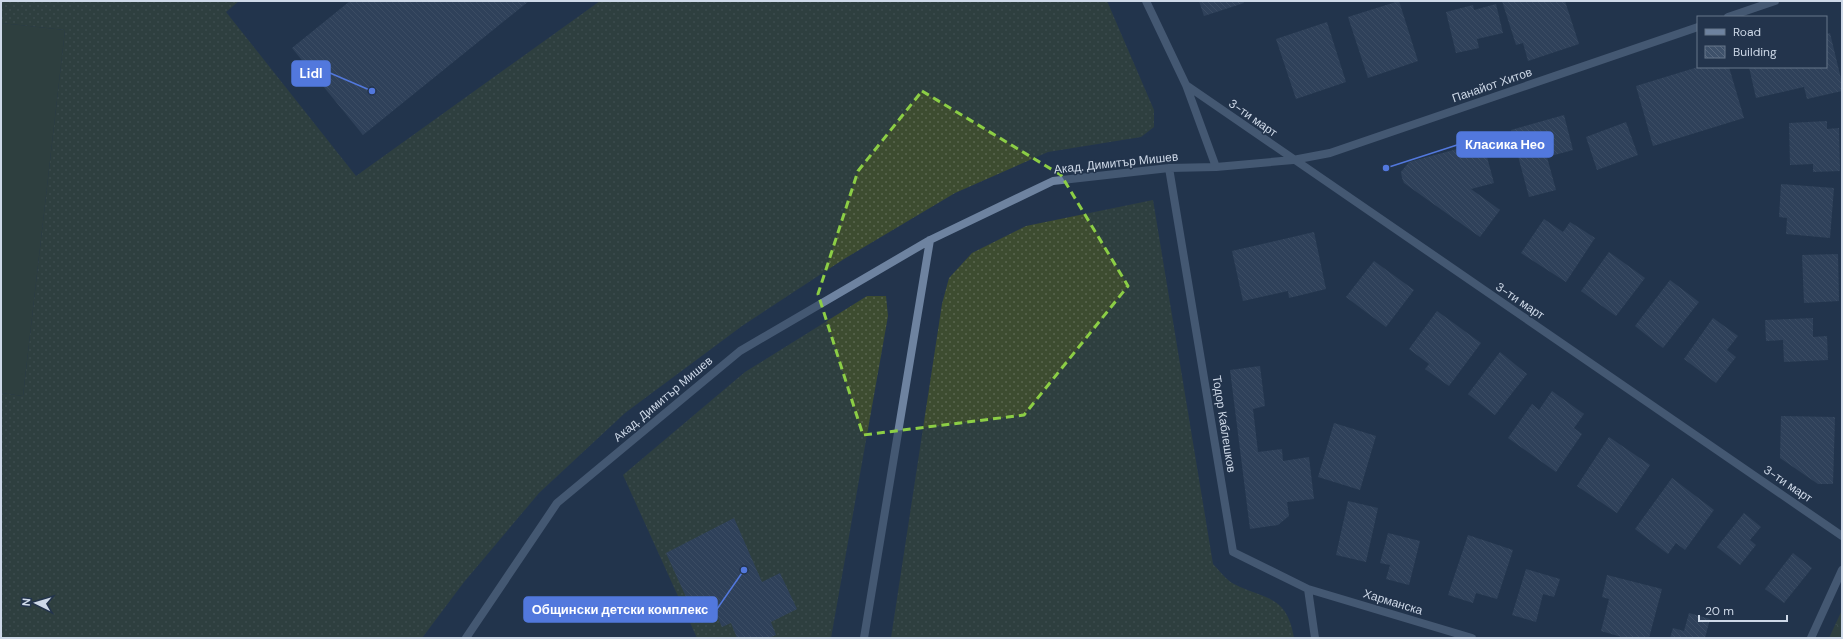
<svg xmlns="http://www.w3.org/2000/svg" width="1843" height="639" font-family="'DM Sans',sans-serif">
	<defs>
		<pattern id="grass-dots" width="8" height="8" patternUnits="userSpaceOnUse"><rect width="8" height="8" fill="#3d4c30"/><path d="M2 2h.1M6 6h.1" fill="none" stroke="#58654e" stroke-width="1.8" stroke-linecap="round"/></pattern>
		<pattern id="forest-crowns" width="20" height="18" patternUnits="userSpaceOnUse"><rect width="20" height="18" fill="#3d4c30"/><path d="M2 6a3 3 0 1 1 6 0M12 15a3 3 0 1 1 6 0" fill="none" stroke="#58654e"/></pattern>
		<pattern id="building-back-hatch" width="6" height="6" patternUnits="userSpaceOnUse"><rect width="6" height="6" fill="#3e516a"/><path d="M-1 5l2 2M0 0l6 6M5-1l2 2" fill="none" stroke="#59697f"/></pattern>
	</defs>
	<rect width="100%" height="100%" fill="#23344c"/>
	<!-- grass -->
	<path fill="url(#grass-dots)" d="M1 1H239L226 12 356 176 600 1H1107L1154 110V127L1141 137 1048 152 955 193 844 259 742 326 625 413 539 493 464 582 422 638H1V393L23 396 65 30 1 23Z
		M1153 200 1213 564C1219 570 1226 580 1234 584 1266 600 1287 595 1294 638H891L942 304 949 278 972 253 1026 226Z
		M867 296H886L888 316 831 638H697L623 475 745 372Z"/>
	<!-- forest -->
	<path fill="url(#forest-crowns)" d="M1842 610V638H1829Z"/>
	<!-- pitch -->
	<path fill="#3d4c30" d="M1 23 65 30 23 396 1 393Z"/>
	<!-- building -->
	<path fill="url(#building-back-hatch)" d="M350 1H529L363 135 292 48Z
		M1199 1H1243L1244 3 1204 16Z
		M1399 1 1418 61 1368 78 1348 17Z
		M1502 1H1565L1579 44 1528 61 1523 43 1516 45Z
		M1496 4 1503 33 1477 39 1479 48 1456 53 1446 12 1473 5 1474 10Z
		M1327 22 1346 82 1296 99 1276 39Z
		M1830 33 1842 83V91L1807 99 1804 87 1756 98 1749 67H1826V34Z
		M1698 67H1729L1744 118 1653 146 1636 86Z
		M1564 115 1573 150 1547 157 1556 190 1529 197 1511 130Z
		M1827 121V129L1839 128 1840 171 1813 172V164L1790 165 1789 123Z
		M1626 122 1638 155 1597 170 1586 137Z
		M1483 142 1494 183 1471 189 1500 210 1480 237 1404 183 1402 178 1401 172 1409 162Z
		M1781 184 1834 188 1830 238 1786 234 1787 218 1779 217Z
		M1544 219 1563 232 1570 222 1595 238 1566 282 1521 253Z
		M1314 232 1326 289 1289 298 1288 291 1243 301 1232 251Z
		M1609 252 1645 278 1616 316 1581 291Z
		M1838 254 1839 301 1804 303 1802 255Z
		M1374 261 1414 290 1386 327 1346 297Z
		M1670 280 1699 302 1663 348 1635 326Z
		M1437 311 1481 343 1449 386 1425 369 1429 364 1409 349Z
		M1713 318 1738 336 1727 350 1736 357 1716 383 1684 359Z
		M1813 318V337L1827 336 1828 360 1784 362 1783 340 1766 341 1765 320Z
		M1500 352 1527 374 1495 415 1468 394Z
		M1260 366 1265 406 1253 409 1258 452 1282 449 1283 461 1309 457 1314 499 1287 502 1289 516 1278 525 1250 529 1230 370Z
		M1552 391 1584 414 1574 428 1582 434 1556 472 1508 438 1532 404 1539 410Z
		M1781 416 1835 417 1833 484H1818L1780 458Z
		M1334 423 1376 436 1360 490 1318 477Z
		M1609 437 1650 465 1617 513 1577 486Z
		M1672 478 1714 510 1685 550 1676 543 1668 554 1635 529Z
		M1348 501 1378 508 1366 562 1336 555Z
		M1744 513 1761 527 1750 540 1756 545 1740 565 1717 547Z
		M734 518 762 582 780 573 797 609 771 622 776 635 769 638H737L731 623 722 627 710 601 692 610 666 553Z
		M1388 533 1420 541 1409 585 1386 579 1390 565 1380 563Z
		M1468 535 1513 550 1497 599 1476 593 1473 603 1448 595Z
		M1793 553 1812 568 1784 603 1765 589Z
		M1526 569 1560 579 1554 597 1543 594 1536 622 1512 615Z
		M1607 575 1662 589 1649 638H1625L1601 631 1609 599 1602 597Z
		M1689 613 1710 619 1705 638H1670L1673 628 1684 631Z"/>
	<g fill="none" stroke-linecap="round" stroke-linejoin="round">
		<!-- street -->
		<path stroke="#6e83a0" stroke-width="8" d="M1146 1 1186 85 1842 536
			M1728 17 1775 1
			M1186 85 1216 167
			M1169 168 1233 552 1308 589 1315 638
			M1308 589 1472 638
			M466 638 557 503 740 351 930 240 1053 181 1169 168 1216 167 1293 160 1330 153 1698 27
			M864 638 930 240
			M1811 638 1842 570"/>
	</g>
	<!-- marked area -->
	<path d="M0 0H1843V639H0ZM922 91 1061 175 1128 286 1024 415 863 435 818 294 858 171Z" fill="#23344c" fill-opacity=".55" fill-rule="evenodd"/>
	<path fill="none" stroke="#8cce45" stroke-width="3" stroke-dasharray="8 5" stroke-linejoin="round" d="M922 91 1061 175 1128 286 1024 415 863 435 818 294 858 171Z"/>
	<g text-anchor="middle" stroke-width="3" stroke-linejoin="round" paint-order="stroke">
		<!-- street labels -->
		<g font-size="12" fill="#ced9e8" stroke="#23344c">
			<text transform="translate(1492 85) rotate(-19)" y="4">Панайот Хитов</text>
			<text transform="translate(1253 118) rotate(35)" y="4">3-ти март</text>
			<text transform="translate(1116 163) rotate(-6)" y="4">Акад. Димитър Мишев</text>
			<text transform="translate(1520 301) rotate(34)" y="4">3-ти март</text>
			<text transform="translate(663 399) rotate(-40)" y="4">Акад. Димитър Мишев</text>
			<text transform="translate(1224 424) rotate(81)" y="4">Тодор Каблешков</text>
			<text transform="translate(1788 484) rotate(34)" y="4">3-ти март</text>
			<text transform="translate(1393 602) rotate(17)" y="4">Харманска</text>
		</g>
	</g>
	<!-- callouts -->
	<path fill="none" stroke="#5278dd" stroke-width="1.5" d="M372 91L330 73M1386 168L1457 145M744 570L717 609"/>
	<g fill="#5278dd" stroke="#23344c" stroke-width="1.5">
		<circle cx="372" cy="91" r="4"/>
		<circle cx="1386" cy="168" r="4"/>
		<circle cx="744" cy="570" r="4"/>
	</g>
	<g fill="#5278dd" stroke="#5278dd" stroke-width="1.5">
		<rect x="292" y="61" width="38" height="25" rx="4"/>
		<rect x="1457" y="132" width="96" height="25" rx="4"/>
		<rect x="524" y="597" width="193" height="25" rx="4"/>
	</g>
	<g font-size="13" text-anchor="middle" font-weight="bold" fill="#fff">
		<text x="311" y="78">Lidl</text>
		<text x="1505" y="149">Класика Нео</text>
		<text x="620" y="614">Общински детски комплекс</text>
	</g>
	<!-- border -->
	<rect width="1843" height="639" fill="none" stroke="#ced9e8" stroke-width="4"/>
	<!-- legend -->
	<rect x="1697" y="16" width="130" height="52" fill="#23344c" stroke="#67768a"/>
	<rect x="1705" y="29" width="20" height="6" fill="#6e83a0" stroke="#67768a"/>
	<text x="1733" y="36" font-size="12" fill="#ced9e8">Road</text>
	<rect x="1705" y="46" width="20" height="12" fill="url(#building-back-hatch)" stroke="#67768a"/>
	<text x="1733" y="56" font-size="12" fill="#ced9e8">Building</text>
	<!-- north arrow -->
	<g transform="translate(36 603) rotate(275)" stroke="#23344c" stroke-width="3" paint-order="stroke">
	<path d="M0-3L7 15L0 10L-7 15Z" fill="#ced9e8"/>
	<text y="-6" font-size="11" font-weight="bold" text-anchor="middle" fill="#ced9e8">N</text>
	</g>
	<!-- scale -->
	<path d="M1699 615v6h88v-6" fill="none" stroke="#ced9e8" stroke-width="2"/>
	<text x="1705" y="615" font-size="12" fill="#ced9e8" stroke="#23344c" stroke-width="3" paint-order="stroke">20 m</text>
</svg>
